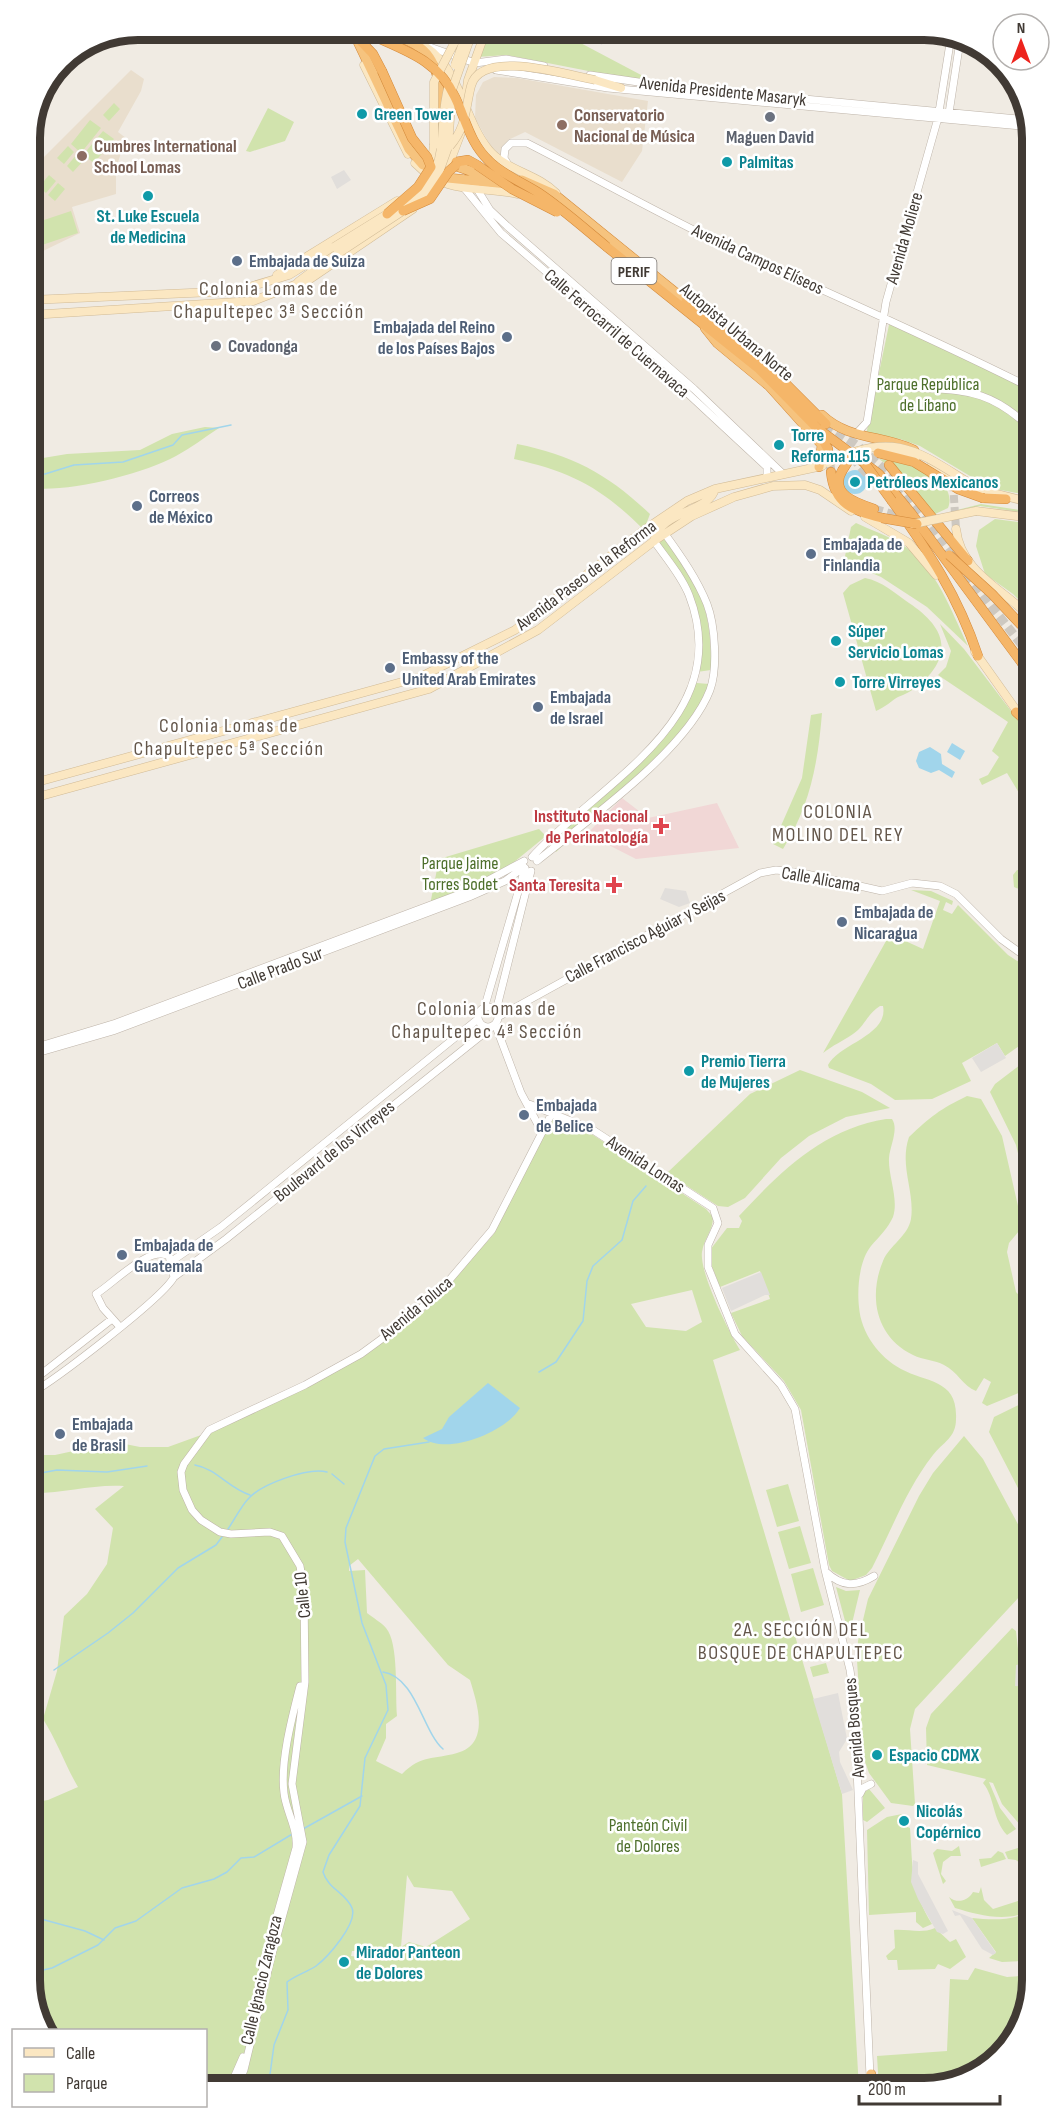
<svg xmlns="http://www.w3.org/2000/svg" width="1063" height="2119" font-family="'Sofia Sans Condensed',sans-serif">
	<rect width="100%" height="100%" fill="#f0ebe3"/>
	<!-- education -->
	<path fill="#e9decd" d="M131 70 144 79 141 91 118 132 126 138 116 168V194L72 207 80 233 43 251 30 238V171Z
		M494 77 517 78 648 101 642 151 622 182 525 132 508 140 501 158 491 147 475 118 476 95 483 82Z"/>
	<!-- medical -->
	<path fill="#f1d7d6" d="M622 798 648 818 717 803 739 848 636 859 587 834Z"/>
	<!-- green -->
	<path fill="#d1e3ad" fill-rule="evenodd" d="M489 30H556L660 85 507 55 477 57Z
		M114 103 120 109 109 121 103 115Z
		M268 108 294 122 285 141 250 152 246 151Z
		M90 120 101 128 81 153 71 144Z
		M103 131 114 139 94 163 83 155Z
		M68 146 74 152 64 164 57 158Z
		M77 154 84 160 73 172 67 166Z
		M49 175 56 181 46 193 39 187Z
		M58 183 65 189 55 201 48 195Z
		M71 211 78 233 39 246 32 224Z
		M890 320 1033 392V496L990 488 920 446 900 439 866 435Z
		M205 427 219 428C205 437 191 448 176 456 143 474 67 493 30 488V457L37 459 67 454 140 450 172 434Z
		M517 444C573 455 609 475 650 514L644 530C602 488 572 472 514 459Z
		M879 459C901 461 960 476 948 508L933 515 906 479Z
		M981 504 1033 512V514L980 506 949 512Z
		M995 519 1033 524V614L1013 594 985 574 976 546 979 530Z
		M856 523C871 530 889 536 903 545 938 570 950 609 968 646L927 607 881 577 844 561 851 527Z
		M665 534C700 583 712 610 711 670L697 672 699 641 690 598 654 541Z
		M865 578C882 581 896 594 909 603 936 621 954 644 931 673 921 685 912 692 898 697 894 699 884 708 876 711L843 593 850 585Z
		M940 624 964 649 1033 740V794L1022 798 1007 773 982 785 979 779 988 775 999 757 992 751 1008 722 938 675 946 667 951 651Z
		M697 683 709 684C689 744 603 808 556 852L550 842 670 727 692 685Z
		M822 713C818 763 810 806 783 849L773 844 802 778 811 715Z
		M539 829 546 836 491 881 430 905 439 859Z
		M1017 870H1025L1033 875V895L1014 887 1013 875Z
		M911 890 931 891 953 901 952 905 946 902 943 910 952 914 958 905 1008 955 1033 971V1036L1005 1056 997 1043 962 1063 971 1081 932 1099 895 1100 871 1084 829 1068 828 1065C839 1044 889 1035 883 1006H880C867 1014 865 1026 853 1034 843 1041 833 1045 823 1053L890 934 923 949 940 901Z
		M1033 1055 1032 1076 1033 1293 1026 1286 1019 1253 1031 1231 1029 1199 1016 1145 990 1092 995 1084Z
		M800 1070 862 1092 890 1108 846 1117 809 1136 781 1158 745 1198 728 1207 718 1206 667 1173 750 1094Z
		M967 1096 981 1099 1002 1136 1018 1206 1019 1231 1009 1243 1007 1252 1016 1292 1026 1303 1033 1306V1387L987 1406 982 1403 991 1382 984 1378 976 1391C963 1386 957 1371 944 1365 935 1360 923 1360 913 1355 876 1337 868 1297 883 1261 889 1246 908 1236 911 1219 915 1191 899 1166 909 1137 930 1117 940 1109 967 1096Z
		M553 1118 593 1135 706 1209 713 1217C713 1231 704 1238 702 1252 699 1272 729 1332 740 1350L713 1360 842 1794 859 2089H206V2030H45C21 2000 30 1849 30 1803L48 1800 78 1787C65 1765 57 1741 43 1719L57 1671 64 1616 87 1594 107 1564 113 1528 95 1509 124 1486C91 1484 62 1494 30 1493V1455H55L115 1442 140 1447H168L226 1426 363 1355 419 1317 493 1235ZM692 1290 702 1322 686 1331 646 1327 631 1304ZM358 1559 448 1665 470 1680C477 1703 491 1744 457 1753 433 1760 422 1754 402 1774L376 1761 386 1738V1724L397 1716C395 1694 399 1643 386 1628 381 1622 373 1618 367 1613L365 1570 349 1571V1566ZM407 1875 414 1887 452 1891 470 1919 426 1947 409 1942 401 1947ZM352 1951H395L387 1961 351 1956Z
		M886 1119H892C899 1129 890 1146 889 1158 888 1176 899 1199 893 1217 888 1228 879 1237 871 1246 859 1261 857 1289 859 1307 861 1333 879 1357 901 1369 927 1383 958 1379 956 1419 956 1438 943 1442 933 1455 907 1488 891 1531 872 1568L866 1575 850 1581 832 1571 829 1565 801 1410 784 1381 742 1336 731 1313 770 1299 760 1271 720 1287 711 1264 710 1250 727 1228H739L742 1221 739 1216C780 1172 823 1129 886 1119Z
		M1033 1398V1517L989 1432 994 1417Z
		M964 1436 983 1459 1028 1543 1033 1553V1582L915 1709 910 1729 915 1804 913 1806 891 1803 869 1773 863 1756 857 1660 858 1641 868 1599 919 1496 933 1473Z
		M788 1484 799 1521 777 1527 766 1490Z
		M800 1526 811 1563 789 1569 778 1532Z
		M813 1568 824 1605 801 1612 791 1574Z
		M836 1587 846 1591 860 1590 849 1636Z
		M1033 1608V1650L1022 1643 1023 1619Z
		M1012 1628 1016 1631 1018 1649 1029 1658 1022 1659 1018 1685 1033 1686V1718L1022 1735 1025 1743 1022 1769 1024 1785 1033 1805V1846L1028 1834 1002 1804 993 1783 989 1782 1000 1808 1016 1829 1007 1835C992 1819 995 1797 983 1783L986 1779 927 1765 926 1728 931 1714Z
		M826 1663 829 1673 813 1677 810 1667Z
		M869 1789 885 1808 867 1822 863 1820V1793Z
		M902 1814V1825L910 1828C913 1868 910 1888 932 1924L923 1928 916 1922V1912L869 1915 867 1830 887 1817Z
		M1023 1837 1033 1853V1906L1030 1910C1008 1923 978 1915 955 1908L949 1897C957 1904 968 1901 973 1892L979 1893 981 1887 984 1900 993 1909 1024 1899 1028 1888 1023 1880 1022 1865 1016 1860 1008 1859 1005 1852 1018 1848 1020 1838Z
		M959 1846 961 1856H951L943 1862 941 1874 946 1881 943 1884 933 1853 937 1849 952 1851Z
		M998 1851 1003 1853 1006 1859 981 1867 979 1859 991 1858Z
		M1033 1910C1033 1934 1026 1939 1022 1961L1002 1962 989 1958 996 1952 972 1918C994 1920 1013 1921 1033 1910Z
		M935 1928 950 1942 956 1939 966 1957 950 1969 938 1964 935 1969 898 1970 897 1960H888L886 1956 895 1948 894 1930C909 1929 921 1934 935 1928Z
		M975 1968 1007 1977 1033 1975 1014 2041 966 2081 924 2089H879L877 2056 947 2051 950 1979 968 1980Z"/>
	<!-- parking -->
	<path fill="#e1dedb" d="M585 30H604L602 45 583 33Z
		M344 170 351 180 337 189 331 177Z
		M665 888 686 891 690 903 679 907 660 899Z
		M997 1043 1006 1058 981 1072 972 1058Z
		M761 1272 770 1295H765L731 1311 722 1288Z
		M1031 1657 1033 1687 1015 1686 1016 1665 1027 1663Z
		M838 1693 847 1739 839 1752 840 1762 853 1790 842 1794 813 1699Z
		M913 1860 918 1862V1874L948 1931 943 1934 937 1932 918 1899 911 1882Z
		M952 1910 972 1918 996 1953 993 1955 982 1949 960 1915 955 1916Z"/>
	<!-- water -->
	<path fill="#a1d5eb" d="M843 482a12 12 0 1 1 24 0a12 12 0 1 1-24 0Z
		M952 743 965 751 960 760 947 752Z
		M930 747 941 754 942 764 955 772 952 778 939 770 931 773 919 768 916 761 919 752Z
		M488 1383 520 1408C506 1432 447 1456 423 1438L442 1429 449 1417Z
		M1033 1727V1796C1023 1775 1021 1747 1033 1727Z"/>
	<g fill="none" stroke-linecap="round" stroke-linejoin="round">
		<!-- stream -->
		<path stroke="#a1d5eb" stroke-width="1.5" d="M30 474H45L74 465 123 462 173 445 182 435 231 425
			M539 1372 556 1362 583 1321 587 1281 593 1266 622 1240 633 1201 646 1186
			M195 1465C217 1469 228 1488 250 1495
			M332 1474 344 1484
			M30 1475 57 1470 107 1472 147 1466
			M228 1529C235 1519 241 1506 249 1498 262 1484 308 1467 327 1472
			M54 1670 108 1633 133 1613 178 1568 216 1545 222 1537
			M383 1672C416 1677 423 1732 443 1749
			M303 1829 362 1796
			M30 1916 85 1931 104 1940
			M30 1973 52 1968 98 1945 115 1928 136 1921 182 1888 214 1879 227 1872 241 1858 254 1857 294 1833
			M268 2089 274 2045 288 2010 287 1982C296 1975 307 1972 316 1966 328 1957 358 1923 352 1908 346 1893 328 1889 323 1872L329 1855 360 1806 365 1758 388 1710 386 1685 362 1623 345 1542 346 1528 375 1456 384 1449 429 1442"/>
		<!-- secondary-tunnel -->
		<path stroke="#cdc8c0" stroke-width="8" stroke-dasharray="8 4" stroke-linecap="butt" d="M953 483 956 529"/>
		<!-- motorway-tunnel -->
		<path stroke="#cdc8c0" stroke-width="9" stroke-dasharray="9 4.5" stroke-linecap="butt" d="M826 424 858 446 897 481 956 560
			M828 449 831 472
			M852 457 868 475
			M874 509 891 514 902 522
			M966 574 1033 659"/>
		<!-- tertiary casing -->
		<g stroke="#beb4a9" stroke-width="8">
			<path id="tertiary" d="M424 45 475 63 506 59 544 66
				M496 70 608 88 1031 127
				M590 75 666 86 1029 120
				M949 113 960 41
				M509 166 504 158 505 149 511 143H527C590 175 652 210 716 241 822 291 929 336 1033 389
				M465 189 501 233 684 390 767 467V476
				M477 189 490 210 507 226 694 389 783 474
				M874 382C943 397 977 374 1033 431
				M856 434 867 422 886 302 938 118 951 37
				M532 857C601 781 737 719 689 595 681 575 666 558 654 541
				M537 861C588 820 687 750 710 690 718 668 715 625 707 604 697 579 681 556 665 534
				M478 1017a10 10 0 1 1 20 0a10 10 0 1 1-20 0Z
				M484 1009 525 868
				M496 1011 531 871
				M498 1017 760 873 776 870 802 873 882 891 912 883 940 886 956 894 1001 939 1033 962
				M495 1024 521 1093 542 1132
				M30 1049 116 1023 468 891 524 861
				M30 1055 113 1031 469 897 505 881 524 867
				M529 1104 593 1130 713 1208 718 1223 708 1245V1267L735 1334 781 1385 795 1409 825 1570 850 1670 854 1698 870 2077
				M172 1261 221 1227 478 1019
				M174 1277 226 1239 493 1026
				M30 1383 112 1319
				M30 1394C55 1380 163 1298 174 1277L169 1256C149 1245 114 1283 96 1294L103 1308 119 1326
				M826 1572C842 1587 856 1587 874 1576
				M860 1794 863 1788 871 1784
				M249 2032 266 1954 296 1848C298 1828 286 1812 284 1793 280 1762 292 1717 300 1686
				M229 2089 243 2057
				M236 2089 244 2070 272 1954 303 1842 292 1784 305 1682 304 1591 300 1566 282 1536 270 1532 231 1534 220 1532 201 1520 192 1510 183 1490 181 1472 184 1464 209 1430 305 1385 361 1354 409 1319 440 1291 492 1230 552 1113"/>
		</g>
		<!-- secondary casing -->
		<g stroke="#d1bb97" stroke-width="9">
			<path id="secondary" d="M415 41C461 62 460 113 488 149 506 171 536 173 556 193
				M364 65 408 154
				M595 80 621 88
				M465 103 468 80 486 30
				M415 163C447 196 477 185 518 194
				M431 169 434 145
				M445 175 462 130
				M277 275 397 201
				M298 282 322 264
				M30 300 236 291 289 275 334 247
				M30 315 253 301 310 279 413 209
				M932 464 953 483
				M981 490 1033 503
				M976 511 1033 518
				M865 517 909 543 936 575
				M956 529C961 574 1006 590 1033 620
				M654 541C660 510 709 513 715 489
				M975 652 1033 734
				M30 784 420 677 515 630 644 530 687 501 715 489 822 466
				M30 799 429 689 538 630 654 541 692 516 734 497 773 486 805 485 820 490 851 511"/>
		</g>
		<!-- trunk casing -->
		<g stroke="#d3893a" stroke-width="10">
			<path id="trunk" d="M381 30C392 35 405 38 416 45 445 62 439 102 440 131
				M358 42 409 149 423 165
				M456 166 473 172 491 174
				M448 178 508 184 531 192
				M522 180 554 194 686 301
				M705 328 717 343 769 386 822 445 819 467
				M822 415C848 440 883 435 914 450
				M871 2074V2089"/>
		</g>
		<!-- motorway casing -->
		<g stroke="#d3893a" stroke-width="10">
			<path id="motorway" d="M350 30 373 54 382 71
				M456 162 468 160 477 165
				M607 247 759 369 817 428 879 474 911 513 1033 678
				M686 301 776 374 826 424
				M818 432 828 449
				M889 465 968 561
				M842 471C829 494 856 503 874 509
				M831 472C834 504 853 511 882 518
				M983 498 1006 499
				M892 501C929 552 958 596 978 656
				M1022 623 1033 637
				M1016 712 1033 727"/>
		</g>
		<!-- tertiary -->
		<use href="#tertiary" stroke="#fff" stroke-width="7"/>
		<!-- secondary -->
		<use href="#secondary" stroke="#fbe7c2" stroke-width="8"/>
		<!-- trunk -->
		<use href="#trunk" stroke="#f6c37e" stroke-width="9"/>
		<!-- motorway -->
		<use href="#motorway" stroke="#f5b669" stroke-width="9"/>
		<!-- secondary-bridge casing -->
		<g stroke="#d1bb97" stroke-width="9" stroke-linecap="butt">
			<path id="secondary-bridge" d="M455 65 468 30
				M434 145V82L461 30
				M450 146C467 126 465 109 471 86 481 48 567 75 595 80
				M405 203C456 170 435 132 449 85
				M334 247 392 211
				M322 264 418 201 437 178 448 147 452 90 473 30
				M887 453 916 457
				M828 463C898 427 923 456 981 490
				M913 524 976 511"/>
		</g>
		<!-- motorway-bridge casing -->
		<g stroke="#d3893a" stroke-width="10" stroke-linecap="butt">
			<path id="motorway-bridge" d="M361 30C398 49 436 56 455 97 466 120 470 143 489 161 503 175 522 182 539 193 563 209 585 229 607 247
				M382 71 412 138 427 157 431 167 418 187 387 214
				M477 165 512 189 557 212
				M403 211 430 199 449 171 456 165
				M878 453 914 462 958 489 983 498
				M863 461 892 501
				M842 471 854 452
				M882 518 917 524
				M949 555 992 594 1024 628"/>
		</g>
		<!-- secondary-bridge -->
		<use href="#secondary-bridge" stroke="#fbe7c2" stroke-width="8"/>
		<!-- motorway-bridge -->
		<use href="#motorway-bridge" stroke="#f5b669" stroke-width="9"/>
	</g>
	<!-- markers -->
	<g fill="#0f9aa8" stroke="#fff" stroke-width="2">
		<circle cx="362" cy="114" r="6"/>
		<circle cx="727" cy="162" r="6"/>
		<circle cx="148" cy="196" r="6"/>
		<circle cx="779" cy="445" r="6"/>
		<circle cx="855" cy="482" r="6"/>
		<circle cx="836" cy="641" r="6"/>
		<circle cx="840" cy="682" r="6"/>
		<circle cx="689" cy="1071" r="6"/>
		<circle cx="877" cy="1755" r="6"/>
		<circle cx="904" cy="1821" r="6"/>
		<circle cx="344" cy="1962" r="6"/>
	</g>
	<g fill="#6b7280" stroke="#fff" stroke-width="2">
		<circle cx="770" cy="117" r="6"/>
		<circle cx="216" cy="346" r="6"/>
	</g>
	<g fill="#8d6e63" stroke="#fff" stroke-width="2">
		<circle cx="562" cy="125" r="6"/>
		<circle cx="82" cy="156" r="6"/>
	</g>
	<g fill="#5c6f8a" stroke="#fff" stroke-width="2">
		<circle cx="237" cy="261" r="6"/>
		<circle cx="507" cy="337" r="6"/>
		<circle cx="137" cy="506" r="6"/>
		<circle cx="811" cy="554" r="6"/>
		<circle cx="390" cy="668" r="6"/>
		<circle cx="538" cy="707" r="6"/>
		<circle cx="842" cy="922" r="6"/>
		<circle cx="524" cy="1115" r="6"/>
		<circle cx="122" cy="1255" r="6"/>
		<circle cx="60" cy="1434" r="6"/>
	</g>
	<g fill="#e0444e" stroke="#fff" stroke-width="2">
		<path d="M658 817h6v6h6v6h-6v6h-6v-6h-6v-6h6z"/>
		<path d="M611 876h6v6h6v6h-6v6h-6v-6h-6v-6h6z"/>
	</g>
	<g text-anchor="middle" stroke-width="5" stroke-linejoin="round" paint-order="stroke">
		<!-- shield labels -->
		<rect fill="#fff" stroke="#7a7571" stroke-width="1.5" x="611.5" y="258" width="45" height="26" rx="4.5"/>
		<g font-size="16" font-weight="bold" fill="#413a34">
			<text x="634" y="277">PERIF</text>
		</g>
		<!-- street labels -->
		<g font-size="18" fill="#413a34" stroke="#fff">
			<text transform="translate(723 91) rotate(6)" y="6">Avenida Presidente Masaryk</text>
			<text transform="translate(904 238) rotate(-74)" y="6">Avenida Moliere</text>
			<text transform="translate(758 259) rotate(25)" y="6">Avenida Campos Elíseos</text>
			<text transform="translate(737 332) rotate(40)" y="6">Autopista Urbana Norte</text>
			<text transform="translate(617 333) rotate(41)" y="6">Calle Ferrocarril de Cuernavaca</text>
			<text transform="translate(586 575) rotate(-37)" y="6">Avenida Paseo de la Reforma</text>
			<text transform="translate(821 879) rotate(10)" y="6">Calle Alicama</text>
			<text transform="translate(645 936) rotate(-28)" y="6">Calle Francisco Aguiar y Seijas</text>
			<text transform="translate(280 968) rotate(-21)" y="6">Calle Prado Sur</text>
			<text transform="translate(334 1151) rotate(-39)" y="6">Boulevard de los Virreyes</text>
			<text transform="translate(646 1164) rotate(33)" y="6">Avenida Lomas</text>
			<text transform="translate(416 1308) rotate(-40)" y="6">Avenida Toluca</text>
			<text transform="translate(302 1595) rotate(-96)" y="6">Calle 10</text>
			<text transform="translate(854 1728) rotate(-95)" y="6">Avenida Bosques</text>
			<text transform="translate(261 1980) rotate(-77)" y="6">Calle Ignacio Zaragoza</text>
		</g>
		<!-- culture labels -->
		<g font-size="18" font-weight="bold" fill="#0d838f" stroke="#fff" text-anchor="start">
			<text x="374" y="120">Green Tower</text>
			<text x="739" y="168">Palmitas</text>
			<text x="148" y="222" text-anchor="middle">St. Luke Escuela<tspan x="148" dy="21">de Medicina</tspan></text>
			<text x="791" y="441">Torre<tspan x="791" dy="21">Reforma 115</tspan></text>
			<text x="867" y="488">Petróleos Mexicanos</text>
			<text x="848" y="637">Súper<tspan x="848" dy="21">Servicio Lomas</tspan></text>
			<text x="852" y="688">Torre Virreyes</text>
			<text x="701" y="1067">Premio Tierra<tspan x="701" dy="21">de Mujeres</tspan></text>
			<text x="889" y="1761">Espacio CDMX</text>
			<text x="916" y="1817">Nicolás<tspan x="916" dy="21">Copérnico</tspan></text>
			<text x="356" y="1958">Mirador Panteon<tspan x="356" dy="21">de Dolores</tspan></text>
		</g>
		<!-- education labels -->
		<g font-size="18" font-weight="bold" fill="#785e54" stroke="#fff" text-anchor="start">
			<text x="574" y="121">Conservatorio<tspan x="574" dy="21">Nacional de Música</tspan></text>
			<text x="94" y="152">Cumbres International<tspan x="94" dy="21">School Lomas</tspan></text>
		</g>
		<!-- worship labels -->
		<g font-size="18" font-weight="bold" fill="#5b616d" stroke="#fff">
			<text x="770" y="143">Maguen David</text>
			<text x="228" y="352" text-anchor="start">Covadonga</text>
		</g>
		<!-- service labels -->
		<g font-size="18" font-weight="bold" fill="#4e5e75" stroke="#fff" text-anchor="start">
			<text x="249" y="267">Embajada de Suiza</text>
			<text x="495" y="333" text-anchor="end">Embajada del Reino<tspan x="495" dy="21">de los Países Bajos</tspan></text>
			<text x="149" y="502">Correos<tspan x="149" dy="21">de México</tspan></text>
			<text x="823" y="550">Embajada de<tspan x="823" dy="21">Finlandia</tspan></text>
			<text x="402" y="664">Embassy of the<tspan x="402" dy="21">United Arab Emirates</tspan></text>
			<text x="550" y="703">Embajada<tspan x="550" dy="21">de Israel</tspan></text>
			<text x="854" y="918">Embajada de<tspan x="854" dy="21">Nicaragua</tspan></text>
			<text x="536" y="1111">Embajada<tspan x="536" dy="21">de Belice</tspan></text>
			<text x="134" y="1251">Embajada de<tspan x="134" dy="21">Guatemala</tspan></text>
			<text x="72" y="1430">Embajada<tspan x="72" dy="21">de Brasil</tspan></text>
		</g>
		<!-- park labels -->
		<g font-size="18" fill="#4d6f2b" stroke="#fff">
			<text x="928" y="390">Parque República<tspan x="928" dy="21">de Líbano</tspan></text>
			<text x="460" y="869">Parque Jaime<tspan x="460" dy="21">Torres Bodet</tspan></text>
			<text x="648" y="1831">Panteón Civil<tspan x="648" dy="21">de Dolores</tspan></text>
		</g>
		<!-- health labels -->
		<g font-size="18" font-weight="bold" fill="#be3a42" stroke="#fff" text-anchor="end">
			<text x="648" y="822">Instituto Nacional<tspan x="648" dy="21">de Perinatología</tspan></text>
			<text x="600" y="891">Santa Teresita</text>
		</g>
		<!-- neighbourhood labels -->
		<g font-size="20" letter-spacing="1.5" fill="#64574b" stroke="#fff">
			<text x="269" y="295">Colonia Lomas de<tspan x="269" dy="23">Chapultepec 3ª Sección</tspan></text>
			<text x="229" y="732">Colonia Lomas de<tspan x="229" dy="23">Chapultepec 5ª Sección</tspan></text>
			<text x="838" y="818">COLONIA<tspan x="838" dy="23">MOLINO DEL REY</tspan></text>
			<text x="487" y="1015">Colonia Lomas de<tspan x="487" dy="23">Chapultepec 4ª Sección</tspan></text>
			<text x="801" y="1636">2A. SECCIÓN DEL<tspan x="801" dy="23">BOSQUE DE CHAPULTEPEC</tspan></text>
		</g>
	</g>
	<!-- crop -->
	<path d="M0 0H1063V2119H0ZM138 40H924A98 98 0 0 1 1022 138V1980A98 98 0 0 1 924 2078H138A98 98 0 0 1 40 1980V138A98 98 0 0 1 138 40Z" fill="#fff" fill-rule="evenodd"/>
	<path fill="none" stroke="#413a34" stroke-width="8" d="M138 40H924A98 98 0 0 1 1022 138V1980A98 98 0 0 1 924 2078H138A98 98 0 0 1 40 1980V138A98 98 0 0 1 138 40Z"/>
	<!-- legend -->
	<rect x="12" y="2029" width="195" height="78" fill="#ffffff" stroke="#b3b0ae" stroke-width="1.5"/>
	<rect x="24" y="2048" width="30" height="9" fill="#fbe7c2" stroke="#b3b0ae" stroke-width="1.5"/>
	<text x="66" y="2059" font-size="18" fill="#413a34">Calle</text>
	<rect x="24" y="2074" width="30" height="18" fill="#d1e3ad" stroke="#b3b0ae" stroke-width="1.5"/>
	<text x="66" y="2089" font-size="18" fill="#413a34">Parque</text>
	<!-- north arrow -->
	<g transform="translate(1021 42)"><circle r="28" fill="#ffffff" stroke="#b3b0ae" stroke-width="1.5"/>
	<path d="M0-4.5L10 22L0 15L-10 22Z" fill="#ed241d"/>
	<text y="-9" font-size="16" font-weight="bold" text-anchor="middle" fill="#413a34">N</text>
	</g>
	<!-- scale -->
	<path d="M859 2095v9h141v-9" fill="none" stroke="#413a34" stroke-width="3"/>
	<text x="868" y="2095" font-size="18" fill="#413a34" stroke="#ffffff" stroke-width="4.5" paint-order="stroke">200 m</text>
</svg>
